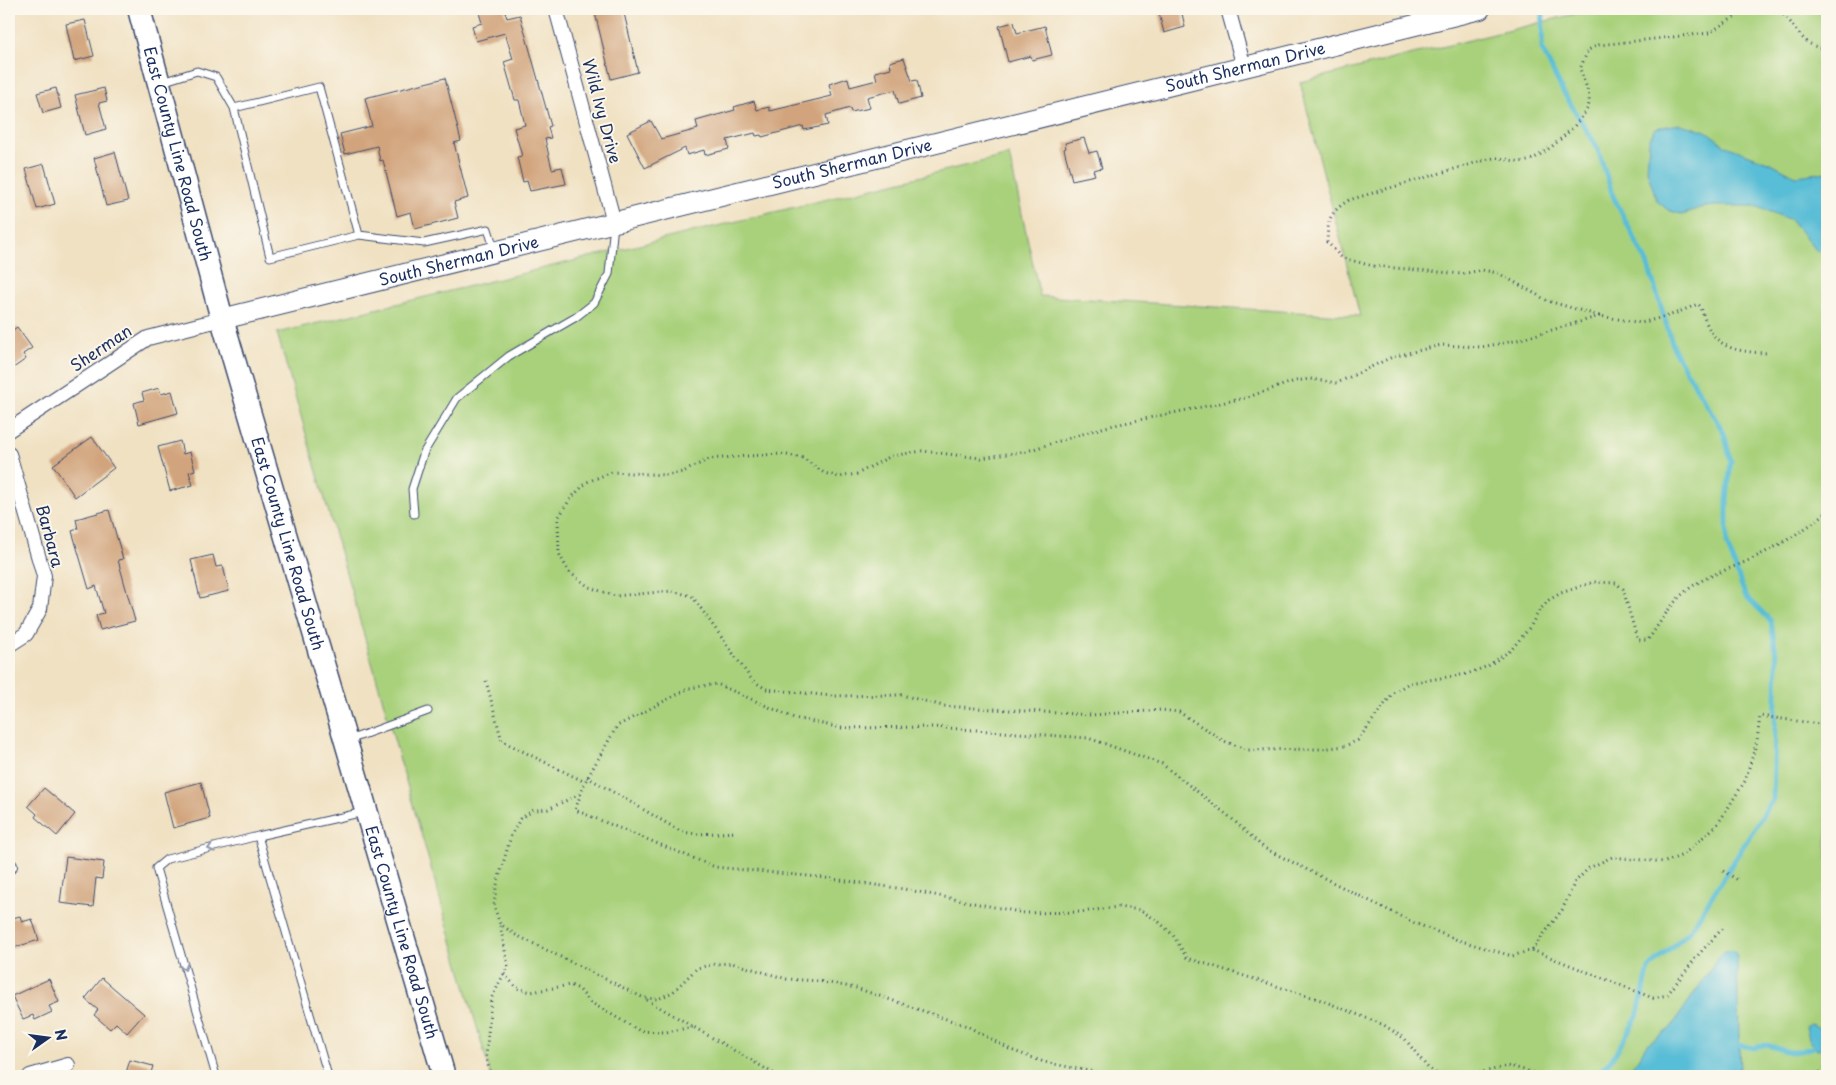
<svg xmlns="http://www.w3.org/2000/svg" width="1836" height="1085" font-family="'Playpen Sans',sans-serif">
	<rect width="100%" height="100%" fill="#fbf7ec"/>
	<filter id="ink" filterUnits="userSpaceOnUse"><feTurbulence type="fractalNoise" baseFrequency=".02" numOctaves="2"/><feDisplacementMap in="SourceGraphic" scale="10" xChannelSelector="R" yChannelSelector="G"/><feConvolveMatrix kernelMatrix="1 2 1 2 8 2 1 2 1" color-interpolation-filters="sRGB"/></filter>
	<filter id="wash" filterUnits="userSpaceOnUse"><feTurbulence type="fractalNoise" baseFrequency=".0096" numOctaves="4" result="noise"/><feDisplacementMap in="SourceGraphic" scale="20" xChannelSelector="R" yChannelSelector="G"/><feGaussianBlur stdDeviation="1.12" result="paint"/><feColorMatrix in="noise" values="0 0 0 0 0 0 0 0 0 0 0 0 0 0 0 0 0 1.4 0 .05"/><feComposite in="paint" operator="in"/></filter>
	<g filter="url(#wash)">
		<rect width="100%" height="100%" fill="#f0e1c2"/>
		<!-- green -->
		<path fill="#a9d17b" stroke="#62806c" d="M1595 9H1827V1076H491L277 333 1009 155 1040 296 1360 316 1300 82Z"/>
		<!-- water -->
		<path fill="#58bdd6" stroke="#3a769a" d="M1680 124 1706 131 1726 146 1773 164 1796 176 1827 172V255L1817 251 1791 220 1755 206H1715L1699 208 1683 215 1668 210 1657 201 1647 171 1649 141 1655 128Z
			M1730 950 1735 952 1737 957 1740 1076H1627L1647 1044 1670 1029 1721 954Z
			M1811 1024C1822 1027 1829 1039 1823 1049L1817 1050 1810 1042 1806 1027Z"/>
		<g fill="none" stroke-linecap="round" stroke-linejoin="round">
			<!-- stream -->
			<path stroke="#58bdd6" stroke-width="5" d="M1543 9 1542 49 1562 90 1597 147 1613 196 1648 265 1675 352 1724 433 1731 461 1727 500V544L1745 595 1771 621 1777 660 1773 799 1690 931 1649 968 1637 1017 1614 1056 1596 1076
				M1740 1045 1754 1048C1769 1040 1778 1052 1793 1052 1800 1052 1807 1049 1813 1047"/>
		</g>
		<g id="blocks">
			<!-- building -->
			<path fill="#d1a47d" d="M478 9H504L507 18 520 15 551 126 548 127 551 138 545 139 552 169 562 167 566 184 530 191 527 181 523 182 517 157 522 156 514 128 525 125 519 100H515L504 62 513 59 505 33 476 41 472 26 482 23Z
				M594 9H623L638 72 611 79Z
				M1158 9H1181L1185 27 1164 33Z
				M85 20 94 56 74 61 66 24Z
				M1014 22 1017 33 1045 26 1052 55 1032 60 1031 56 1008 62 999 26Z
				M904 58 912 81 917 80 921 98 899 104 895 90 867 97 870 108 851 112 850 108 826 115 828 125 804 130 803 126 762 137 761 135 756 136 755 133 727 140 729 149 705 155 704 150 687 155 685 148 645 168 627 133 651 121 661 139 698 129 696 121 735 110 734 107 754 101 757 110 769 107 770 111 832 96 829 84 848 78 850 87 877 80 875 72 891 68 890 62Z
				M445 78 461 141 454 143 468 198 454 202 458 218 415 229 411 212 397 216 383 160 380 161 377 146 345 154 340 134 372 126 365 98Z
				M56 88 61 108 43 113 37 93Z
				M104 88 107 101 99 103 106 129 85 135 75 95Z
				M1084 138 1089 153 1097 151 1102 168 1093 170 1095 175 1072 180 1064 149 1066 148 1065 143Z
				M115 152 128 201 106 206 94 158Z
				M44 164 55 204 37 209 26 169Z
				M17 327 32 348 23 354 26 359 9 371V333Z
				M159 388 161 394 172 391 178 413 139 424 134 403 144 400 142 393Z
				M92 437 114 468 75 497 53 465Z
				M180 441 183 454 190 452 195 470 189 472 193 485 170 491 158 447Z
				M109 510 123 559 118 560 135 621 100 630 96 615 104 613 96 586 89 589 72 531 78 529 76 519Z
				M213 555 216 567 223 566 229 591 200 598 191 560Z
				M201 782 210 818 173 828 164 792Z
				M44 788 75 814 57 836 35 817 37 814 28 806Z
				M66 857 104 862 102 879 96 878 93 907 60 903Z
				M20 916 22 922 32 919 39 940 9 949V919Z
				M102 978 144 1014 127 1033 116 1023 110 1029 94 1015 98 1010 85 999Z
				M49 979 59 1002 49 1006 52 1012 35 1020 33 1015 23 1019 12 996Z
				M130 1060 153 1066 150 1076H125Z"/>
		</g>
	</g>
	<g filter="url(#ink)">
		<use href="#blocks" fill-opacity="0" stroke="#3b4a6d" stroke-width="1"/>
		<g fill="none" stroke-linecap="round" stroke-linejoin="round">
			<!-- lane casing -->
			<g stroke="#3b4a6d" stroke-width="9">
				<path id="lane" d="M162 82 197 71 216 77 234 108 270 257 359 235 424 243 488 229 495 251
					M234 108 319 87 359 235
					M414 514 412 489 424 452 457 398 509 356 576 317 594 303 609 274 614 224
					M349 740 428 711
					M216 1076 156 868 167 859 258 836
					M328 1076 258 836 364 812"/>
			</g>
			<!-- street casing -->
			<g stroke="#3b4a6d" stroke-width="16">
				<path id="street" d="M556 9 614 222
					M1228 9 1244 67
					M9 430 148 338 222 319
					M9 454 44 576 40 609 26 634 9 645
					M9 866H10
					M30 1076 68 1065"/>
			</g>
			<!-- secondary casing -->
			<g stroke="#3b4a6d" stroke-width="22">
				<g id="secondary">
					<path id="s1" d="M222 319 1480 9"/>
				</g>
			</g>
			<!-- primary casing -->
			<g stroke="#3b4a6d" stroke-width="25">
				<g id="primary">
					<path id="s2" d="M139 9 222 319 444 1076"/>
				</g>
			</g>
			<!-- path -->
			<path stroke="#3b4a6d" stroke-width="3" stroke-dasharray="1 4" stroke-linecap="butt" d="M1747 9 1709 33 1599 45 1588 50 1580 69C1583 79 1590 92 1589 102 1589 118 1542 158 1527 161 1515 163 1507 158 1496 158 1490 158 1483 161 1478 162L1349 200C1329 213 1328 219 1327 242L1342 258 1373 266 1462 274 1482 270 1498 273 1548 301 1600 316 1641 323 1674 314 1698 304 1701 307C1711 347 1731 352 1769 353
				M1775 9C1798 21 1796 46 1827 49
				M1600 316 1514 341 1481 347 1441 345 1392 357 1337 383 1310 379 1295 381 1245 398 1105 427 1027 451 981 458 922 451 891 456 857 474 839 477 824 473 803 458 781 454 747 456 709 459 683 472 667 475 612 472 587 482 571 498 558 518 559 554 569 572 589 587 615 596 672 591 692 596 752 680 766 689 832 696 902 695 943 706 1092 715 1161 710 1179 712 1224 741 1248 750 1321 749 1345 746 1358 740 1393 693 1409 683 1467 674 1488 666 1511 650 1530 627 1539 611 1549 600 1561 593 1594 582 1616 583 1623 589 1636 635 1638 640H1648C1660 623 1670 604 1686 591 1703 577 1724 571 1745 562 1775 548 1801 533 1827 512
				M486 681 502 741 585 782
				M587 777 682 832 697 834 736 832
				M580 794 548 809 534 810 520 819 511 836 496 888 494 906 500 924 516 935 644 998 658 999 673 992 697 968 715 964 732 963 787 979 818 981 856 988 967 1026 1011 1050 1044 1062 1113 1076
				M1723 871 1738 880
				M1532 950 1653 998 1667 995 1699 954 1723 928
				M504 974 517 988 531 992 570 985 579 989 590 1002 640 1031 666 1032 693 1027
				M647 1000 778 1076
				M491 1076 486 1058 491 999 508 966 500 925
				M1440 1076 1428 1068 1405 1039 1384 1025 1321 1000 1187 958 1173 935 1158 921 1140 910 1118 907 1081 912 1024 913 904 889 818 877 715 867 575 810 585 782 617 726 689 688 717 684 794 718 842 728 933 727 1088 738 1162 764 1231 818 1264 848 1412 922 1458 940 1512 956 1532 950 1562 910 1575 882 1589 868 1612 857 1665 862 1683 855 1717 825 1745 781 1757 741 1760 716 1827 725
				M1464 1076 1510 1066 1545 1076
				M1816 1076 1827 1065"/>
			<!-- lane -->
			<use href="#lane" stroke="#fff" stroke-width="7"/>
			<!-- street -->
			<use href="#street" stroke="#fff" stroke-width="14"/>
			<!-- secondary -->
			<use href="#secondary" stroke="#fff" stroke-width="20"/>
			<!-- primary -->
			<use href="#primary" stroke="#fff" stroke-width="22"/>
		</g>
		<!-- one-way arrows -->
		<defs><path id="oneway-chevron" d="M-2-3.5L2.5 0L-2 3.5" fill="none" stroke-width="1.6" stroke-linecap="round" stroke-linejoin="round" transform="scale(1.25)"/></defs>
		<g stroke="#8d97ae">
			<use href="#oneway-chevron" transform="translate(211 848) rotate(166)"/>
			<use href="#oneway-chevron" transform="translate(184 967) rotate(74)"/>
		</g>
	</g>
	<g text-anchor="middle" stroke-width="4" stroke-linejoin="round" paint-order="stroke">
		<!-- street labels -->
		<g font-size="16" fill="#1b2f5e" stroke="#fbf7ec">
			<text dy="6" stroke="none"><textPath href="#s1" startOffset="1054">South Sherman Drive</textPath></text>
			<text transform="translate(602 111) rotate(75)" y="6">Wild Ivy Drive</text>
			<text dy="6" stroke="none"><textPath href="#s2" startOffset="150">East County Line Road South</textPath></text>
			<text dy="6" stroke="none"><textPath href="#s1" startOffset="649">South Sherman Drive</textPath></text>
			<text dy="6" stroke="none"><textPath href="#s1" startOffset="244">South Sherman Drive</textPath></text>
			<text transform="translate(101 348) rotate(-34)" y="6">Sherman</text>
			<text transform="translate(50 536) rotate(75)" y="6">Barbara</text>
			<text dy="6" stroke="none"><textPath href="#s2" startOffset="555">East County Line Road South</textPath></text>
			<text dy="6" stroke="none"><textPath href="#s2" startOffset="960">East County Line Road South</textPath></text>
		</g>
	</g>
	<!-- margin -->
	<rect width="1836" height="1085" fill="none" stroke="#fbf7ec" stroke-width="30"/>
	<!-- north arrow -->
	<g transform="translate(48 1038) rotate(76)" stroke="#fbf7ec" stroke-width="4" paint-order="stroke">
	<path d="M0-4L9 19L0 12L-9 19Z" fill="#1b2f5e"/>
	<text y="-8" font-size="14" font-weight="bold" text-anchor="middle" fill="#1b2f5e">N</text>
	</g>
</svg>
